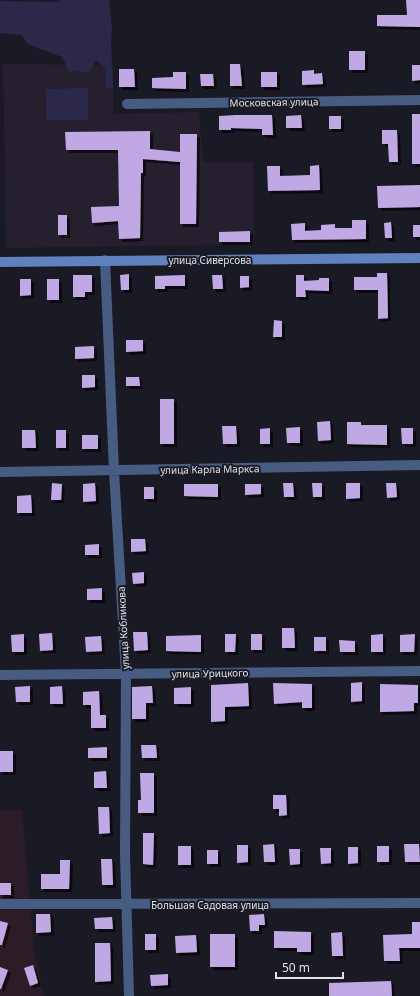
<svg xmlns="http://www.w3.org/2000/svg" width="420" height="996" font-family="'Noto Sans',sans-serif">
	<defs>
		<filter id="shadow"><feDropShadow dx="3" dy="3" stdDeviation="0" flood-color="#0009"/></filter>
	</defs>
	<rect width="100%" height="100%" fill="#1a1a24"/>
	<!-- industrial -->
	<path fill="#2c1c27" d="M0 810H22L34 950 44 996H0Z"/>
	<!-- education -->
	<path fill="#251f2e" d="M3 64 113 65V114L199 112 203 162H253L254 244 6 248Z"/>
	<!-- green -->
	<path fill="#2c284a" d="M60 0H109L112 28 111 41 113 89 106 88 105 67 96 60 89 72 69 71 62 57 28 44 22 35 0 33V1L55 2Z
		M88 88V120H46V89Z"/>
	<!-- building -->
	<path fill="#c0a8e5" filter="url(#shadow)" d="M406 0H420V27L377 26V15H407Z
		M349 51H365V70H349Z
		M230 64H240L242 86H230Z
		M412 65H420V80L412 81Z
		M119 69H134L135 87H119Z
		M314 70V74L322 73 323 84 302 85V71Z
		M173 72H186V89L152 88V78L173 77Z
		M261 72H277V87H261Z
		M200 74H213L214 86H201Z
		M412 114H420V164H412Z
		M236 115H272L273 135H262V129L231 128V130H219V116Z
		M301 115 302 128H286V116Z
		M329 116H341V129H329Z
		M382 130H397L398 162H389L388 144H382Z
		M150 131V149L180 152V134H197L196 224H180V162L143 159V173H141L140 238 119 239 118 221 92 223 91 207 119 206 118 150H66L65 132Z
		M319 165 320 190 268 191 267 166H280V176L310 175V166Z
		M420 185V207L378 208 377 186Z
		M58 215H67V235H58Z
		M352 220H366V239L292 240 291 224 305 223V231L321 230V225L335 224V228H352Z
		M391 222 392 238H385L384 223Z
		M413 225H420V237H413Z
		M250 231V242H219V232Z
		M377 273H387L388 318 378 319V290H354V277H377Z
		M129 274V290H121L120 275Z
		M73 275H92V292H85V297H73Z
		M185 275V286H165V289H155V276Z
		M212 275H222L223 289H213Z
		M296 275H304V281L319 280V278H329V291L305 290 306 297H296Z
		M240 276H249V287L240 288Z
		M20 279H31V295L20 296Z
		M47 279H59V300H47Z
		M274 320 282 321V337H273Z
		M126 340H143V351L126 352Z
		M94 346V358L75 359V347Z
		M82 375H95V387L82 388Z
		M126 377H139L140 386H126Z
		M160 399H174V444H160Z
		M330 421 331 440 318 441 317 422Z
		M347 422H361V425H387V445L347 444Z
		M222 426H236L237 444H223Z
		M300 427V443H287L286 428Z
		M270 428V444H260V429Z
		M401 428H413V444H402Z
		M22 430H35L36 448H22Z
		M56 430H66V448H56Z
		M82 435H98V449H82Z
		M52 483 62 484 61 500H51Z
		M95 483 96 501 83 502V484Z
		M283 483H293L294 497H284Z
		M312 483H322V497H313Z
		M346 483H360V498L346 499Z
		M386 483H396L397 497 387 498Z
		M184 484H218V497L184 496Z
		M245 484H261V494L245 495Z
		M144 487H154V499H144Z
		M31 495 32 513H17V496Z
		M131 539H145L146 551 131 552Z
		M99 544V555H85V545Z
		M144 572V583L133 584 132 573Z
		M102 588V600H87V589Z
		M282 628H294L295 648H282Z
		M133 632H147L148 650 134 651Z
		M52 633 53 650 40 651 39 634Z
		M24 634V652H12L11 635Z
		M225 634H236L235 652H225Z
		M251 634H262V650H251Z
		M383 634V652H371V635Z
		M415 634 414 652H400V635Z
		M201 635V652L166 651V636Z
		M101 636 102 651 86 652 85 637Z
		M314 637H326V651H314Z
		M339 640 355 641V652H340Z
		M362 682V701L351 702V683Z
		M248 683 249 706 225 707V721L211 722V685Z
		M273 683 312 684V708H302V702L274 704Z
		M380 684 418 685V703H414V711L380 712Z
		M30 686V702H16L15 687Z
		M62 686 63 704H50V687Z
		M152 686 153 703H146V719H132V687Z
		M191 687V704H174V688Z
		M99 691 100 715H106V728H91V705H83V692Z
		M141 745H156L157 758H142Z
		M107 747V758H88V748Z
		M0 751H13V772H0Z
		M106 771 107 788H94V772Z
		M140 773H154V813H138V800H141Z
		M273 795H286L287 815 279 816V809H273Z
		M98 807H109L110 833 99 834Z
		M143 833H154L153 865 143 864Z
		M274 844 275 862H264L263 845Z
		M404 844H419L420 862H405Z
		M237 845H248V862L237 863Z
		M178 846H191V865H178Z
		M377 846H389V862H377Z
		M348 847H358V863L348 864Z
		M320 848H331V863L321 864Z
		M289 849H300V864L290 865Z
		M207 850H218V864H207Z
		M101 859H112L113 885H102Z
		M60 860H70L69 889H41V874H60Z
		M0 883H11V895H0Z
		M36 914H50L51 932 36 933Z
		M264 914 265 925H259V931H250L249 915Z
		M112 917 113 929H95L94 918Z
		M0 921 8 923 2 945H0Z
		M412 922H420V948H399L400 961H384L383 935 412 934Z
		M274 931 311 932V952H297V948H274Z
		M342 932 343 956H332L331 933Z
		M145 934H156V950H145Z
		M210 934H235V967H210Z
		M196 935 197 952 176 953 175 936Z
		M95 943H110L111 981 95 982Z
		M33 965 38 983 30 986 24 968Z
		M0 967 8 970 1 989H0Z
		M168 974V985L151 986 150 975Z
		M391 981 392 996H329V983Z"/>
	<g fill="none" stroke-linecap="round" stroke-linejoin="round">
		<!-- street -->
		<path stroke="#475c82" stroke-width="10" d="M127 104 420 100
			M105 260 114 471 126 674 125 854 129 996
			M0 472 420 465
			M0 675 420 671
			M0 904 420 903"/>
		<!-- secondary -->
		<path stroke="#5f81be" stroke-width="10" d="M0 262 420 258"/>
	</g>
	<g text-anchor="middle" stroke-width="4" stroke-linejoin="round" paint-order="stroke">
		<!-- street labels -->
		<g font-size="10" fill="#e2e1e9" stroke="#1a1a24">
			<text transform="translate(274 102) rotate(-1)" y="4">Московская улица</text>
			<text x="210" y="264">улица Сиверсова</text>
			<text transform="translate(210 469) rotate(-1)" y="4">улица Карла Маркса</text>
			<text transform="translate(123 628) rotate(-93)" y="4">улица Кобликова</text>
			<text transform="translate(210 673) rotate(-1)" y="4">улица Урицкого</text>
			<text x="210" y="909">Большая Садовая улица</text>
		</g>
	</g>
	<!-- scale -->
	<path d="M276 972v6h67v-6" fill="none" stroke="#e2e1e9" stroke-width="2"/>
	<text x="282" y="972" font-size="12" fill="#e2e1e9" stroke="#1a1a24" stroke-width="3" paint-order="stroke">50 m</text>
</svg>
